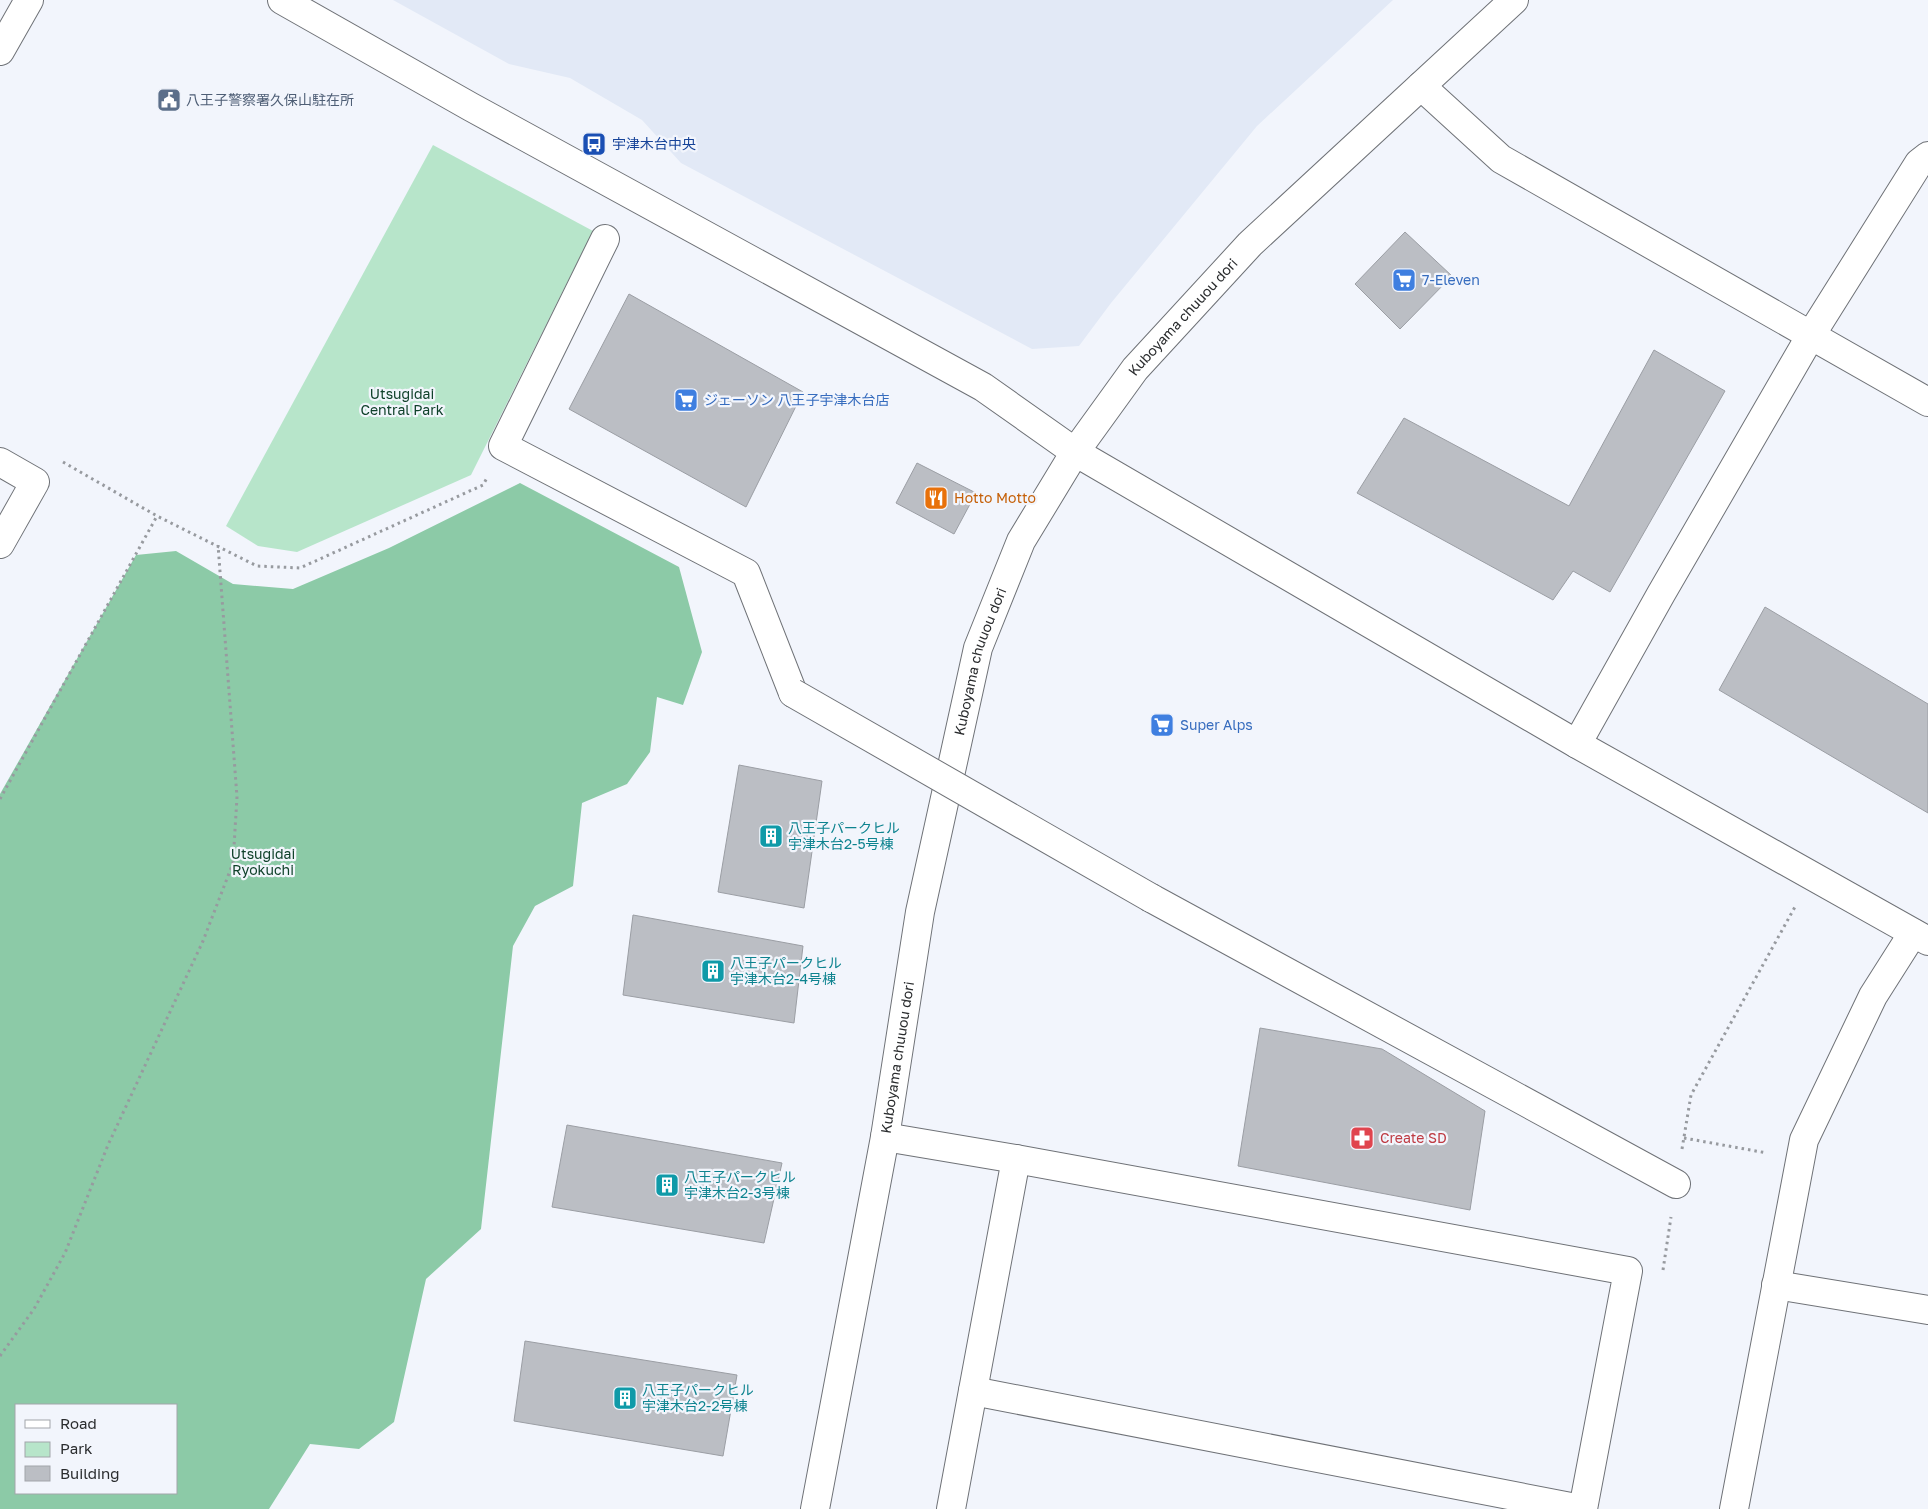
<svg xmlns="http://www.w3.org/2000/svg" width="1928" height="1509" font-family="'Golos Text','Noto Sans JP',sans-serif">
	<rect width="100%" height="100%" fill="#f2f5fc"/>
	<!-- built -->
	<path fill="#e2e9f6" d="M393 0H1393L1257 126 1111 303 1079 346 1032 349 681 163 642 120 570 78 509 64Z"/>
	<!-- green -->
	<path fill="#b7e5ca" d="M433 145 593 231 471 475 297 552 258 546 226 526Z"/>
	<!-- forest -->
	<path fill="#8ccaa7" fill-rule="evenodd" d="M520 483 679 567 702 652 683 705 657 697 650 752 627 784 582 803 573 886 535 906 513 946 481 1229 426 1279 394 1422 359 1449 310 1444 269 1509H0V794L136 555 176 551 233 584 293 589 389 548ZM16 1405H176V1493H16Z"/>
	<!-- building -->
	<path fill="#bbbec4" stroke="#9b9ea4" d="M1405 232 1452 276 1400 329 1355 284Z
		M629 294 803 392 746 507 569 409Z
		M1654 350 1725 391 1610 592 1573 571 1553 600 1357 493 1404 418 1569 506Z
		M917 463 976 493 954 534 896 503Z
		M1765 607 1928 704V813L1719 690Z
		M739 765 822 781 804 908 718 892Z
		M633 915 803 946 794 1023 623 995Z
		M1260 1028 1382 1049 1485 1111 1470 1210 1238 1166Z
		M567 1125 782 1163 764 1243 552 1207Z
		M525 1341 737 1375 723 1456 514 1421Z"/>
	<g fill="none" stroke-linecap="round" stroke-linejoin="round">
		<!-- minor casing -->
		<g stroke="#6f7277" stroke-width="30">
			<g id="minor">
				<path d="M282 0 471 107 983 387 1075 452 1577 744 1928 941"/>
				<path d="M0 51 29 0"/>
				<path d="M1421 86 1501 159 1928 402"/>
				<path d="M605 239 503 446 746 573 793 693"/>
				<path d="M0 462 35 482 0 544"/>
				<path d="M1577 744 1661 594 1811 335 1919 163 1928 156"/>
				<path d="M1151 898 1676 1184"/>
				<path d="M885 1137 1016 1159 1628 1271 1583 1509"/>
				<path d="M1776 1285 1928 1310"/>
				<path d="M973 1391 1581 1509"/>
				<path id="s1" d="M815 1509 885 1137 920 912 978 648 1021 541 1075 452 1135 369 1250 244 1514 0"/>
				<path d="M951 1509 1016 1159"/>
				<path d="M1734 1509 1804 1140 1873 996 1913 933"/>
			</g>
		</g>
		<!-- path -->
		<path stroke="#979a9f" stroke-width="3" stroke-dasharray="2.5 4" stroke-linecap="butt" d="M63 462 157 516 257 566 300 568 483 485 488 476
			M0 799 157 516
			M1684 1138 1767 1153
			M1682 1149 1691 1095 1796 905
			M1663 1270 1671 1217
			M0 1356 34 1309 65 1253 108 1145 203 941 233 863 237 797 218 545"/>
		<!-- minor -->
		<use href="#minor" stroke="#fff" stroke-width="28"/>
		<!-- minor-bridge casing -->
		<g stroke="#6f7277" stroke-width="30" stroke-linecap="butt">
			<path id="minor-bridge" d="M793 693 1151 898"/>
		</g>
		<!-- minor-bridge -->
		<use href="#minor-bridge" stroke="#fff" stroke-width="28"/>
	</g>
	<!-- icons -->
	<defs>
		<g id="civic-square" transform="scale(1.25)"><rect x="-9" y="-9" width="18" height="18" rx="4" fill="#5c6f8a" stroke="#f2f5fc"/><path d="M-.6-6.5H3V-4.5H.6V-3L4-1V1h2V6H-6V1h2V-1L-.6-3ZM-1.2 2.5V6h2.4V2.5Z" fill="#fff"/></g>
		<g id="bus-square" transform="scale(1.25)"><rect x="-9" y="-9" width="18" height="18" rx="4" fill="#1a4fb4" stroke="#f2f5fc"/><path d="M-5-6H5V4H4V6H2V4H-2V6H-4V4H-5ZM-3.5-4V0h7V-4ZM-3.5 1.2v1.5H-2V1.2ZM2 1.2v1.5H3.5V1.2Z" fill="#fff"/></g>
		<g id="supermarket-square" transform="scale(1.25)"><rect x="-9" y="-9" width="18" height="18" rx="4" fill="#3f7fe0" stroke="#f2f5fc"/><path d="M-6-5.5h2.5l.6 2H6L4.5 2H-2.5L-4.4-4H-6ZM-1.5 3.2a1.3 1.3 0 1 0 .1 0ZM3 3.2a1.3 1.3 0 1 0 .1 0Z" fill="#fff"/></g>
		<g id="restaurant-square" transform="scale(1.25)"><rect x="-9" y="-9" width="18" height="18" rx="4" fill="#e8710a" stroke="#f2f5fc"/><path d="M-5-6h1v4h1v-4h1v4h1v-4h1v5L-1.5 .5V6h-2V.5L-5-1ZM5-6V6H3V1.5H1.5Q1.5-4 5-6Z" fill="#fff"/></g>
		<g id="building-square" transform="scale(1.25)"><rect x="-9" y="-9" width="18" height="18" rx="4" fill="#0f9aa8" stroke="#f2f5fc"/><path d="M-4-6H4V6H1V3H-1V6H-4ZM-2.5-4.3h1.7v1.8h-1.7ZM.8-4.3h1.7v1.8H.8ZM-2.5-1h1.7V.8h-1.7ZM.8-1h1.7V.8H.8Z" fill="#fff"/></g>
		<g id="pharmacy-square" transform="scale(1.25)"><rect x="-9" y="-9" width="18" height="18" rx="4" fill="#e0444e" stroke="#f2f5fc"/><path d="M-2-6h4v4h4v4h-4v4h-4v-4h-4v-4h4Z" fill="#fff"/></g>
	</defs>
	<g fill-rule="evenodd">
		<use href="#civic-square" x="169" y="100"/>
		<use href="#bus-square" x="594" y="144"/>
		<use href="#supermarket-square" x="1404" y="280"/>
		<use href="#supermarket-square" x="686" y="400"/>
		<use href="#restaurant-square" x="936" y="498"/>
		<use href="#supermarket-square" x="1162" y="725"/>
		<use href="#building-square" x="771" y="836"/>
		<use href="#building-square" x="713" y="971"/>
		<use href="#pharmacy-square" x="1362" y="1138"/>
		<use href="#building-square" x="667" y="1185"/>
		<use href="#building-square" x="625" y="1398"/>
	</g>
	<g text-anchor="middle" stroke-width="4.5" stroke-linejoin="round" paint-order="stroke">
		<!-- service labels -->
		<g font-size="14" fill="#4e5e75" stroke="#f2f5fc" text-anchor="start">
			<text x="186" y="105">八王子警察署久保山駐在所</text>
		</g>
		<!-- transit labels -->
		<g font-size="14" fill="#164399" stroke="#f2f5fc" text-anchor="start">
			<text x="612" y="149">宇津木台中央</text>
		</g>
		<!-- shop labels -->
		<g font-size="14" fill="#366cbe" stroke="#f2f5fc" text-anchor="start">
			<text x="1422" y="285">7-Eleven</text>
			<text x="704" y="405">ジェーソン 八王子宇津木台店</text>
			<text x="1180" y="730">Super Alps</text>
		</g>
		<!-- street labels -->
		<g font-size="14" fill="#2a2c2e" stroke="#f2f5fc">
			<text dy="5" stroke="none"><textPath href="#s1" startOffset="1269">Kuboyama chuuou dori</textPath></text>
			<text dy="5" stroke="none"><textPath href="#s1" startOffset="864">Kuboyama chuuou dori</textPath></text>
			<text dy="5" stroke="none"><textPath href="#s1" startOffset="459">Kuboyama chuuou dori</textPath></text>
		</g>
		<!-- park labels -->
		<g font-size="14" fill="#0f412a" stroke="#f2f5fc">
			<text x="402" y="399">Utsugidai<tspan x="402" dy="16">Central Park</tspan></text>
			<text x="263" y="859">Utsugidai<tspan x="263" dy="16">Ryokuchi</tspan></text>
		</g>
		<!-- food labels -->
		<g font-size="14" fill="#c56008" stroke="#f2f5fc" text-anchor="start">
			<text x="954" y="503">Hotto Motto</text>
		</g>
		<!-- culture labels -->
		<g font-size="14" fill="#0d838f" stroke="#f2f5fc" text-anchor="start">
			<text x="788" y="833">八王子パークヒル<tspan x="788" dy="16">宇津木台2-5号棟</tspan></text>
			<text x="730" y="968">八王子パークヒル<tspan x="730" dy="16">宇津木台2-4号棟</tspan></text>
			<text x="684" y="1182">八王子パークヒル<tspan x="684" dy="16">宇津木台2-3号棟</tspan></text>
			<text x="642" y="1395">八王子パークヒル<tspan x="642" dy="16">宇津木台2-2号棟</tspan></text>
		</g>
		<!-- health labels -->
		<g font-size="14" fill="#be3a42" stroke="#f2f5fc" text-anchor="start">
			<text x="1380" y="1143">Create SD</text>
		</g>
	</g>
	<!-- legend -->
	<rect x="15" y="1404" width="162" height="90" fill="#f2f5fc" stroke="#a2a5aa"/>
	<rect x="25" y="1420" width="25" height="8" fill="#ffffff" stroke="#a2a5aa"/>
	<text x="60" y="1429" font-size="15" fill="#2a2c2e">Road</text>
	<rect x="25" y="1442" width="25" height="15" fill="#b7e5ca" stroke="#a2a5aa"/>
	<text x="60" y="1454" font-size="15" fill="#2a2c2e">Park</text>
	<rect x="25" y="1466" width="25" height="15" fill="#bbbec4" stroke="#a2a5aa"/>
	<text x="60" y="1479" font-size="15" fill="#2a2c2e">Building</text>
</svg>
